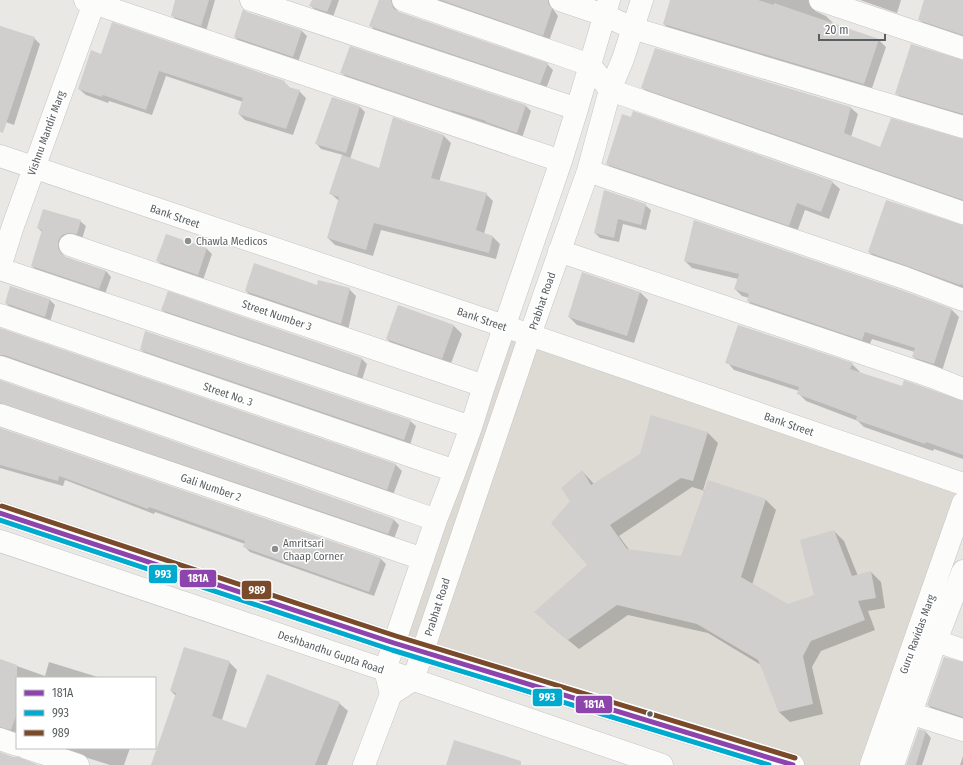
<svg xmlns="http://www.w3.org/2000/svg" width="963" height="765" font-family="'Fira Sans Condensed',sans-serif">
	<rect width="100%" height="100%" fill="#eae8e5"/>
	<!-- education -->
	<path fill="#dddad4" d="M508 337 963 495 881 765H770L405 643Z"/>
	<!-- shadow -->
	<path fill="#0003" fill-rule="evenodd" d="M176 0H215L206 31 177 21 172 15Z
		M313 0H339L333 17 316 11 311 6Z
		M380 0H398L396 9 398 12 547 64 553 70 546 89 376 32 371 26Z
		M432 0H555L553 9 558 16 549 41Z
		M671 0H817L815 4V11L826 16 833 23 832 25 879 40 886 47 871 91 671 31 664 24Z
		M860 0H901L897 13Z
		M925 0H963V39L926 26 919 19Z
		M247 13 302 31 307 36 298 62 240 42 235 37Z
		M0 26 34 38 40 44 14 125 0 120Z
		M351 48 526 106 531 111 522 138 492 127 490 125 347 78 342 73Z
		M102 55 284 82 290 88 299 91 306 98 293 135 245 120 239 114 243 102 166 76 152 115 109 101 108 103 86 95 79 89Z
		M963 61V118L903 100 896 93Z
		M642 87 851 108 858 114 851 137 881 148 963 140V204L649 94Z
		M332 98 360 107 365 112 350 159 379 169 443 135 451 143 439 182 486 194 493 201 484 234 493 237 500 244 496 259 381 230 373 256 335 245 328 238 339 201 330 193 343 155 321 149 316 143Z
		M607 164 832 182 840 189 829 219 805 210 797 232 615 171Z
		M605 191 645 205 651 210 646 230 623 224 619 242 600 238 595 233Z
		M80 221 86 226 82 239 63 246V254L64 257 106 271 111 277 105 294 37 271 32 266 42 232 38 228Z
		M963 226V290L876 259 869 252Z
		M167 235 207 249 212 254 203 280 163 266 158 261Z
		M685 261 952 310 959 317 942 371 920 364 913 356 915 352 872 339 869 346 755 308 748 301 749 298 742 296 735 289 738 279 692 268Z
		M318 286 349 289 356 296 348 330 253 298 246 291Z
		M640 292 648 300 634 343 577 325 569 317Z
		M168 293 362 359 367 364 362 380 168 315 162 310Z
		M50 300 55 305 50 322 11 308 6 303Z
		M399 307 454 326 462 334 450 366 395 347 387 339Z
		M0 329 396 465 402 471 393 495 0 362Z
		M141 349 410 421 416 426 410 445 146 355Z
		M727 362 852 364 860 372 859 373 902 387 963 402V459L934 449 933 451 864 427 858 421 806 401 798 393 799 391 734 370Z
		M0 381 394 520 399 525 394 539 0 410Z
		M651 416 708 433 718 443 703 490H705L708 481 766 500 776 510 752 585 788 605 815 596 834 531 844 541 858 576 871 572 881 582 885 608 868 611 875 630 821 651 812 667 823 714 790 722 779 712 761 665 708 633 628 615 579 649 546 622 589 565 572 501 582 471 594 484 641 455ZM692 487 705 491 682 557 630 551 619 536Z
		M0 429 381 559 386 564 374 596 250 552 245 547V544L155 512 154 514 65 480 63 486 0 468Z
		M0 660 45 676 49 662 101 678H17V737L0 739Z
		M229 662 237 670 222 720 246 729 339 703 348 711 327 765H152L176 696 171 691Z
		M963 663V720L934 711 928 705Z
		M919 730 926 732 931 738 922 765H907Z
		M56 748H130L124 765H110Z
		M963 756V765H960Z"/>
	<!-- building -->
	<path fill="#d0cfcd" d="M175 0H209L201 26 171 16Z
		M312 0H332L327 12 309 6Z
		M379 0H391L393 8 399 12 548 63 540 84 369 26Z
		M441 0H548V3L552 9 543 36Z
		M670 0H758L774 5V3L879 39 864 84 663 24Z
		M924 0H963V35L918 20Z
		M243 9 247 12 302 30 293 57 234 37Z
		M112 22 285 81 284 83 288 85V87L300 90 286 129 238 114 243 98 159 71 146 110 103 95 102 97 78 89 91 50 101 54Z
		M0 26 35 37 3 133 0 132Z
		M911 44 963 60V114L895 94Z
		M350 46 526 105 517 133 486 122V121L451 110V111L340 73Z
		M655 48 851 107 844 133 880 147 891 118 963 139V200L641 88Z
		M332 97 360 106 346 153 315 144Z
		M633 111 833 181 821 212 797 203 789 226 606 164 622 114 631 117Z
		M393 117 444 135 431 178 487 193 476 230 493 236 489 253 374 223 366 250 327 238 339 197 329 194 342 155 379 168Z
		M604 190 646 204 641 225 618 219 614 238 594 233Z
		M886 200 963 225V285L960 284V285L868 252Z
		M43 209 81 220 77 234 68 233 62 235 58 241V248L61 253 66 257 106 271 99 289 31 266 42 230 37 228Z
		M694 220 901 290 952 309 934 364 912 357 915 348 865 332 862 340 747 301 749 294 734 289 739 274 684 261Z
		M166 234 207 248 198 275 156 261Z
		M254 263 317 285 318 280 350 288 341 324 245 291Z
		M582 272 640 292 627 336 568 317Z
		M10 286 50 299 45 317 5 303Z
		M168 291 362 358 357 376 161 310Z
		M398 305 454 325 442 359 386 339Z
		M738 325 853 363 850 369 902 386 904 380 963 401V455L926 442 925 444 856 420 857 416 797 394 799 387 725 363Z
		M0 328 396 464 387 490 4 355H0Z
		M145 331 411 420 404 440 140 350Z
		M0 380 394 519 388 534 0 403Z
		M651 415 708 432 693 481 681 478 610 525 627 549 681 556 708 480 766 499 741 577 788 604 814 595 800 540 834 530 852 576 871 571 876 598 858 601 865 620 811 641 803 656 813 704 779 712 758 660 697 624 617 605 568 640 534 612 587 565 551 523 570 501 561 488 582 470 591 485 640 454Z
		M0 428 381 558 369 592 243 547 245 541 149 507 148 509 59 476 58 481 0 465Z
		M184 647 230 661 212 716 246 728 267 674 340 702 315 765H151L176 693 170 691Z
		M944 657 963 662V717L927 705Z
		M0 659 17 665V713L11 730 0 727Z
		M919 729 926 731 916 765H906Z
		M454 740 521 761V765H446Z
		M0 752 13 757H19L38 765H0Z"/>
	<g fill="none" stroke-linecap="round" stroke-linejoin="round">
		<!-- minor casing -->
		<g stroke="#c6c5c6" stroke-width="23">
			<path id="minor" d="M85 0 561 161
				M251 0 577 109
				M403 0 590 65 610 90 963 213
				M560 0 604 15 632 28 963 127
				M820 0 963 48
				M0 156 504 326 963 484
				M588 171 905 278 963 300
				M70 245 484 386
				M559 251 930 376 963 389
				M0 267 13 226 95 0
				M0 269 471 427
				M0 315 455 471
				M0 367 436 520
				M0 415 423 559
				M0 513 394 643 793 765
				M0 541 394 673 662 765
				M936 641 963 650
				M391 694 413 680 530 335 588 171 610 90 623 59 642 0
				M391 694 385 670 436 520 455 471 471 427 484 386 561 161 577 109 609 0
				M910 713 963 730
				M0 739 17 745
				M27 748 78 765
				M364 765 391 694
				M871 765 963 503
				M893 765 936 641 963 571"/>
		</g>
		<!-- minor -->
		<use href="#minor" stroke="#fcfcfb" stroke-width="22"/>
		<!-- bus-1 casing -->
		<g stroke="#fff" stroke-width="8">
			<path id="bus-1" d="M0 513 394 643 793 765"/>
		</g>
		<!-- bus-2 casing -->
		<g stroke="#fff" stroke-width="8">
			<path id="bus-2" d="M0 520 392 650 769 765"/>
		</g>
		<!-- bus-3 casing -->
		<g stroke="#fff" stroke-width="8">
			<path id="bus-3" d="M2 506 396 636 795 758"/>
		</g>
		<!-- bus-1 -->
		<use href="#bus-1" stroke="#8e44ad" stroke-width="5"/>
		<!-- bus-2 -->
		<use href="#bus-2" stroke="#00a9ce" stroke-width="5"/>
		<!-- bus-3 -->
		<use href="#bus-3" stroke="#7a4b2a" stroke-width="5"/>
	</g>
	<!-- markers -->
	<g fill="#8c8f90" stroke="#fff" stroke-width="1.5">
		<circle cx="188" cy="241" r="4"/>
		<circle cx="275" cy="549" r="4"/>
	</g>
	<circle fill="#5a5f62" stroke="#fff" stroke-width="1.5" cx="650" cy="714" r="3.5"/>
	<g text-anchor="middle" stroke-width="3" stroke-linejoin="round" paint-order="stroke">
		<!-- street labels -->
		<g font-size="11" fill="#5a5f62" stroke="#fff">
			<text transform="translate(46 133) rotate(-70)" y="4">Vishnu Mandir Marg</text>
			<text transform="translate(175 216) rotate(19)" y="4">Bank Street</text>
			<text transform="translate(542 301) rotate(-71)" y="4">Prabhat Road</text>
			<text transform="translate(277 315) rotate(19)" y="4">Street Number 3</text>
			<text transform="translate(482 319) rotate(19)" y="4">Bank Street</text>
			<text transform="translate(228 394) rotate(19)" y="4">Street No. 3</text>
			<text transform="translate(789 424) rotate(19)" y="4">Bank Street</text>
			<text transform="translate(211 487) rotate(19)" y="4">Gali Number 2</text>
			<text transform="translate(437 607) rotate(-72)" y="4">Prabhat Road</text>
			<text transform="translate(917 634) rotate(-70)" y="4">Guru Ravidas Marg</text>
			<text transform="translate(331 652) rotate(19)" y="4">Deshbandhu Gupta Road</text>
		</g>
		<!-- poi labels -->
		<g font-size="11" fill="#5a5f62" stroke="#fff" text-anchor="start">
			<text x="196" y="245">Chawla Medicos</text>
			<text x="283" y="547">Amritsari<tspan x="283" dy="13">Chaap Corner</tspan></text>
		</g>
	</g>
	<g stroke="#fff" stroke-width="1.5">
		<rect x="148" y="564" width="30" height="20" rx="4" fill="#00a9ce"/>
		<rect x="179" y="569" width="38" height="19" rx="4" fill="#8e44ad"/>
		<rect x="241" y="580" width="31" height="20" rx="4" fill="#7a4b2a"/>
		<rect x="532" y="688" width="31" height="19" rx="4" fill="#00a9ce"/>
		<rect x="575" y="695" width="38" height="19" rx="4" fill="#8e44ad"/>
	</g>
	<g font-size="11" text-anchor="middle" font-weight="bold" fill="#fff">
		<text x="163" y="578">993</text>
		<text x="198" y="582">181A</text>
		<text x="257" y="594">989</text>
		<text x="547" y="701">993</text>
		<text x="594" y="708">181A</text>
	</g>
	<!-- legend -->
	<rect x="16" y="677" width="140" height="72" fill="#ffffff" stroke="#bdbfc0"/>
	<rect x="24" y="690" width="20" height="6" fill="#8e44ad" stroke="#bdbfc0"/>
	<text x="52" y="697" font-size="12" fill="#5a5f62">181A</text>
	<rect x="24" y="710" width="20" height="6" fill="#00a9ce" stroke="#bdbfc0"/>
	<text x="52" y="717" font-size="12" fill="#5a5f62">993</text>
	<rect x="24" y="730" width="20" height="6" fill="#7a4b2a" stroke="#bdbfc0"/>
	<text x="52" y="737" font-size="12" fill="#5a5f62">989</text>
	<!-- scale -->
	<path d="M819 34v6h66v-6" fill="none" stroke="#5a5f62" stroke-width="2"/>
	<text x="825" y="34" font-size="12" fill="#5a5f62" stroke="#ffffff" stroke-width="3" paint-order="stroke">20 m</text>
</svg>
